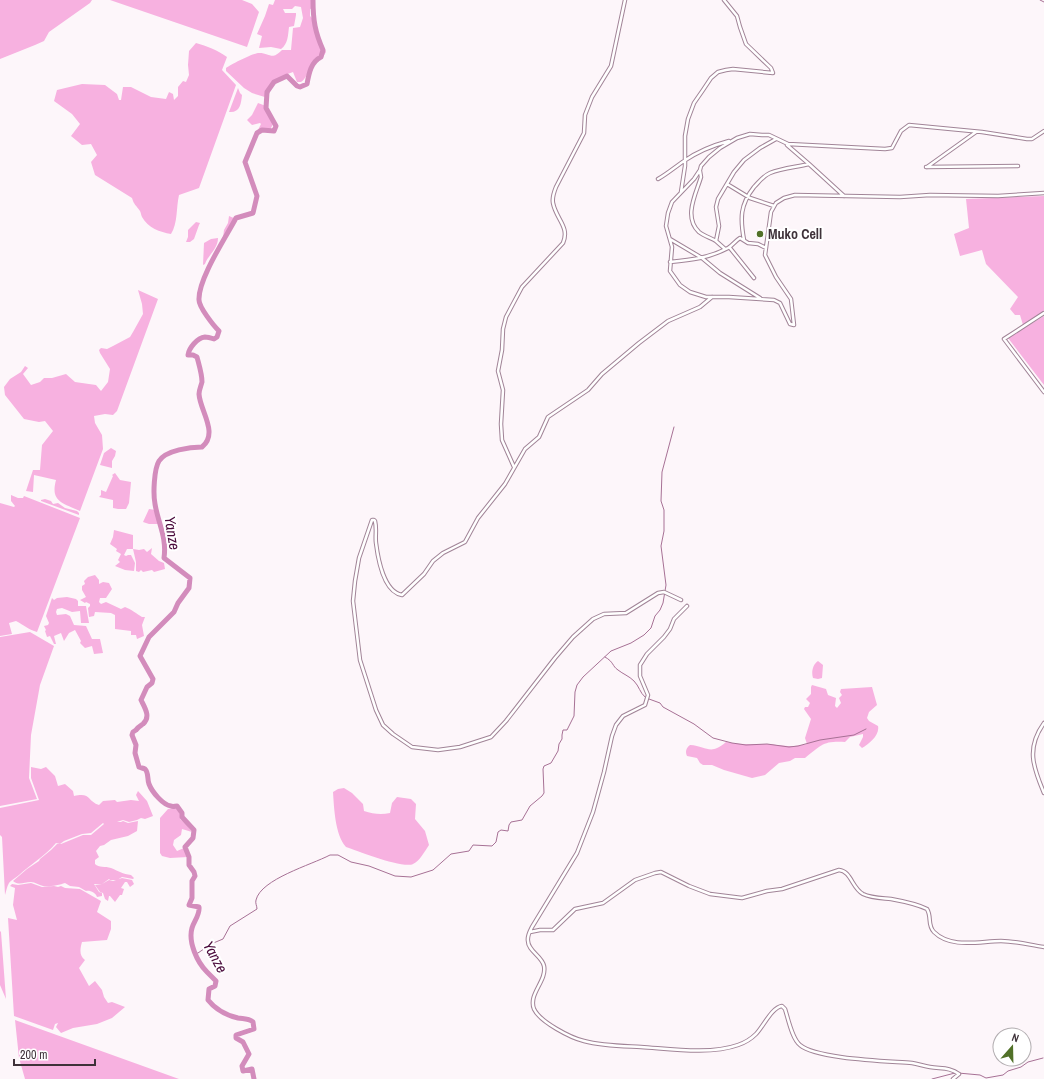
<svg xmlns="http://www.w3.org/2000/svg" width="1044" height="1079" font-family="'Archivo Narrow',sans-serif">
	<rect width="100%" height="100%" fill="#fdf6fa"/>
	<!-- green -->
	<path fill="#f7b1e0" d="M0 0H92L90 3 49 32 44 41 35 45 0 59Z
		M110 0H242L252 4 259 12 247 47Z
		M275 0H315L314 8 310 9V16L314 20 318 35 326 52 323 57C306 63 311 75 301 82H297L293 72 285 75V78C276 77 270 89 268 98L252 93 244 88 226 71V68C232 64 253 53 259 53 271 53 271 61 282 50H291L293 28 300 27 303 18 301 7 295 6 292 9H283L285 13H296V15L294 26 289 27C288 35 288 44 281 49L271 47 259 48 262 36 257 34 265 16 269 4 273 5Z
		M196 43C207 46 217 50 227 57L222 70 236 85 199 188 179 195C176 208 178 223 171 234 160 232 148 228 142 217 141 215 141 213 140 211 136 205 134 205 132 198L95 175 91 162 97 155 91 144 82 145 71 136 80 124 72 114 54 101 57 90 82 84 105 85 117 94 119 100H121L123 87H131L151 97 166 99 169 92 173 94 174 100 178 96V87L183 81 186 82 189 75 188 65 189 51Z
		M238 88 240 93 242 95C241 104 240 113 229 112Z
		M258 103 266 106V109L274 122 270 130H262L257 132 261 124 260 123 252 125 247 120 252 115Z
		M1044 196V312L1023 325 1020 315H1015L1010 309 1018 297 986 264 982 250 960 256 954 234 969 228 966 199Z
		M229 216 236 219 225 238H223L224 230 228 223Z
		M196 222 200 223 199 225 194 239 190 242H186L188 237V230Z
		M218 238C218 249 208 255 205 264L203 265 204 243 211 239Z
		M138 290 158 299 117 411 113 415 105 414 94 416 95 423 102 435 103 449 80 511C63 503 50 502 56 480L34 475 33 492 26 491 33 470H40L42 445 53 431 45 421 39 422 24 419 5 395 4 387 10 379 21 372 25 366 28 368 23 374 31 385 40 382 44 378H52L66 374 75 382 96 385 101 391 108 382 110 369 100 353 99 350 101 348 107 349 113 346 130 337 133 332 143 314 142 304Z
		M1044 316V385L1008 338Z
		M111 448 116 451 115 456 112 461V468L100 465 104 453Z
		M115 473 120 480 131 482 129 503 126 509H118L113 508V500L99 497 101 495V490L106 492 113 476 112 475Z
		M11 495 18 498H23L24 496 80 518 37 632C29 630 24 625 16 621L9 623 12 634 0 636V503L14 507 15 506 11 501Z
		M45 499 51 501 53 504 58 503 65 508 77 511 79 513V515L41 501V500Z
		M149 509 156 510 160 524H149L143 522Z
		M114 530 133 535V549H127L124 555 126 556 128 555H131L135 563 134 571 125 570 115 566 120 562 118 560 121 554 116 551 117 549 110 544 113 537Z
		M152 548 151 554 159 561 164 563 165 569 154 572 152 570 143 572 141 570 139 572 136 571V562L133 549 139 550 144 549 147 552Z
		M95 575 99 580V584L103 582 109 583 112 589 106 598H100L99 602 101 604 106 602 121 609 125 607C131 609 137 614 142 617H145L142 625 144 636 137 639 136 635H131V631L115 629V615L111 613 95 612 94 616 89 617 88 608 90 606V604L86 602 85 603 80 600 86 597 82 590V586L85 584 84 581 88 577Z
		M67 597 76 599 78 601V606H86L89 623H81L80 611 72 612 62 608 57 609 56 612 57 615 66 614 70 616 74 625 86 626 92 639H100L103 653 94 654 92 646 85 648 80 643 81 641 75 630 69 633 64 641 61 633 54 636 56 644H54L50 636 47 637 45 631 46 630 44 626 48 625 49 623 46 616 52 598 54 600 57 598Z
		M30 632 54 646 40 685 31 735 29 778 37 799 0 806V637Z
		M818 661 823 665 822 678 818 679 813 678C811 672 813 664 818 661Z
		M812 685 826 689 828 695 836 698 835 706 837 708 841 703 839 698 842 695 840 692 841 689 872 687 877 705 869 712 867 718 869 721 878 726C880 735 869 744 862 748L859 745 863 737V734L850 737 845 742C822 741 822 745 805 758H795L790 761 779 763 765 775 752 778 724 770 712 765H703L700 763 697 758 687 756C685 752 686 748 690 745 707 746 710 756 726 742 741 745 752 744 767 744 782 745 790 748 807 744L805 738 811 719 804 709 805 707H808L810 703 806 699 811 694V687Z
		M31 767 41 769 46 767 55 776 58 786 65 784 73 791 74 796C91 792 87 801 99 805L103 801 115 800 117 802 131 800 139 801 136 795 138 791 147 801 153 816 145 819 141 818 137 820 129 822 123 820 117 822H121L123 821 128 823 138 821 137 831 128 836 111 840 104 845 100 846 96 851 99 857 95 860V864C99 868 105 866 111 868 118 871 123 874 131 875L134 878 133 879 122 877 117 880H110L109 879 102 884H94L99 892 102 893V896L97 897C96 893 90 890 86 891L79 887 70 886 65 883C60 885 48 887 43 886 39 885 35 882 31 882 24 882 19 886 13 881L27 869 39 861 40 859 51 850 57 844H61L83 835H91L104 824 103 823 91 833 82 834 64 841 60 844 56 843C45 856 31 864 19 875 16 878 11 880 9 883 7 886 6 892 5 895L2 837 0 835V808L39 800 31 778Z
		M344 788 352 793 363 804 364 811C373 814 381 815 390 813L392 803 397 797 411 799 416 804 415 819 425 831 429 845C425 851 419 862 413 864 403 869 358 851 346 847 335 835 334 807 333 792L338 789Z
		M176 808 180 814V819L186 824 192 832 182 829 181 835 174 840 173 845 177 851 184 848 188 857 170 858 162 856 160 853V818L168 809Z
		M122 878 132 880 134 884 130 887 127 882H125L121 888 124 889 122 895H120L115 902 110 896H109L108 901 105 899 103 893 100 892 95 885 102 884 109 880 113 881Z
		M31 883 42 887 54 886 58 887 61 886 65 888 80 889 101 901 97 912 111 921V929L107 940 82 942C80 949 79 956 85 960L79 968 89 986 95 981 102 990 104 997 108 1003 112 1002 125 1007 112 1018 97 1024 73 1028 61 1033 56 1027 58 1023 55 1024 53 1030 14 1016 8 918 17 920 13 905 15 888 10 886 12 884 18 885Z
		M0 931 1 932 6 999 0 985Z
		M15 1020 179 1079H25L19 1058Z"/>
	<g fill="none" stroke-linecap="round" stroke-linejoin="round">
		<!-- stream -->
		<path stroke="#a77195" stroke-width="1" d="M1040 0 1044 2
			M605 657C614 662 612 666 618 670 623 674 629 676 634 681 639 686 640 693 645 697
			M649 699 660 703 663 707 694 724 713 738 732 743 746 745 767 744 789 747 798 746 820 740 854 735 866 729
			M195 954 198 953 211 944 223 939 230 926 257 909C257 906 255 903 256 900 261 879 311 865 330 855H338L351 862 369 866 395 876 411 877 433 870 451 854 469 851 473 845 492 846 496 842 498 832 501 830 508 831 509 825 511 822 522 820 530 806 542 796 544 793 543 769 544 766 551 763 558 751 559 744 562 739V735L563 730H567L574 716 575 692 577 685 583 677 611 651 631 643 644 635 651 628 655 616 660 610 663 603 666 585 661 546 664 531V510L661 501 662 472 674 427
			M958 1073 980 1075 986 1078 1003 1075 1008 1071 1021 1067 1028 1062 1043 1058
			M932 1079 955 1073"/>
		<!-- river -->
		<path stroke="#d38cbc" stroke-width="5" d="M254 1079 252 1069 243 1071 242 1066 249 1054 243 1042 236 1038V1035L254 1029 253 1022C248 1018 244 1019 238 1018 225 1015 216 1010 208 1000L209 989 215 986 216 981C213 978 210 975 207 972 197 962 188 942 192 928 194 921 200 915 199 907L189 905 192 898V881L195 876 194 872 189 865V857L185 847 193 838 194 830 182 817V813L177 806C175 806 173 807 171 806 163 805 152 792 149 784 147 779 149 773 145 769 143 768 141 768 139 767L135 753 136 745 132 735 133 732 136 730C138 727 140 726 143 724 151 717 145 708 141 700L147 687 152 683 153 679 140 656 149 637 174 612 178 603 189 588 190 578 164 558C167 537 158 523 155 504 153 494 154 469 159 461 166 450 191 447 202 447 219 433 200 411 199 394 199 390 201 386 202 382 202 374 199 365 197 357L193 355H188C189 348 197 338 205 337 208 337 211 338 214 339L217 337 219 331C213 325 199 307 199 300 198 279 226 237 236 218L253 213 257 196 245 162 257 133 262 130 274 131 276 126 266 108 267 92 274 82 287 76 297 86 300 87 307 84C309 73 311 62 321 57L323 50C315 32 313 20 313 0"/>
		<!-- street casing -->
		<g stroke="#a18497" stroke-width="4.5">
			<path id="street" d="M1044 131 1032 139H1027L982 132 909 125 901 131 892 148 885 149 788 144 769 135H762L750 134 737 138 720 148 709 157 701 166 700 170 694 179 672 202 668 213 666 226 672 247 670 271 680 285 690 292 706 297H729L774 300 780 303 790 324 794 325 791 299 776 277 765 255 771 212 776 203 784 198 795 195 900 197 930 195 998 196 1044 193
				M787 145 809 164 844 196
				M926 167 1018 166
				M927 167 976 132
				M700 171 701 177C696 194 683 217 699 232 704 236 711 238 716 241
				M658 179C667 174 675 167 684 161 697 152 714 145 729 141
				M727 184 750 198 774 206
				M681 192 685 166V136L688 119 694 103 703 90 711 78 718 72 726 70 733 69 773 73 771 68 746 44 740 27 737 16 724 0
				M670 239 702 258 720 273 760 298
				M744 240C740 218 740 205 754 187 759 182 763 176 770 173 782 168 797 167 809 164
				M730 248 754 278
				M725 249 716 241 719 226 716 207 718 199 734 172 744 160 760 148 776 139
				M670 262C691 260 709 258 728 248 732 246 735 241 740 238L748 243 758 244 766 248
				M1044 313 1004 339 1044 392
				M514 467 502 440 501 424 503 390 498 371 502 350 503 329 506 317 522 287 563 243C570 227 556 219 553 203 552 198 554 192 556 187L584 133 585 115 592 97 611 66 625 0
				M681 600 664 592 658 593 626 613 604 614 593 619 573 637 555 658 506 721 491 737 460 747 438 750 412 747 393 734 383 725 376 710 360 660 353 601 355 581 359 558 372 520H374L375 521C377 529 375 536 376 543 378 559 384 592 402 595L424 574 433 561 443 553 465 542 478 518 505 484 525 449 539 437 548 417 588 390 602 374 639 343 668 321 700 307 712 297
				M687 606 674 619 670 629 664 637 647 654 640 665V676L648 695 645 705 623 716 616 725 612 736 604 772 593 812 577 853 532 927C530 931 527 936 528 941 528 951 542 956 544 966 547 981 528 994 534 1009 540 1022 571 1038 584 1041 603 1046 622 1046 641 1047 671 1049 710 1055 738 1045 744 1043 751 1039 756 1034 763 1027 772 1007 782 1006L785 1009C788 1018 792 1039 800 1045 816 1059 888 1061 912 1063 918 1064 924 1066 930 1067 940 1069 950 1067 959 1074L953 1079
				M1044 723C1026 748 1033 767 1044 793
				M530 932 540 930H553L575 909 603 903 635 880 655 873 661 872 689 886 710 894 742 898 767 891 782 889 839 870C851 871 852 888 863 894 871 898 881 898 891 899 902 901 917 904 927 909 932 917 927 925 934 932 951 949 980 941 1001 941 1015 941 1030 945 1044 947"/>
		</g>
		<!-- street -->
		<use href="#street" stroke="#fff" stroke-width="2.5"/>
	</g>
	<!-- markers -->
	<circle fill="#517128" stroke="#fff" stroke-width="1.5" cx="760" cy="234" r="4"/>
	<g text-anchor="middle" stroke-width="4" stroke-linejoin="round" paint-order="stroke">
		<!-- poi labels -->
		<g font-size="14" font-weight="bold" fill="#3f323a" stroke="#fff" text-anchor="start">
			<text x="768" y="239">Muko Cell</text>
		</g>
		<!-- water labels -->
		<g font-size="15" font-style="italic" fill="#4a0a3b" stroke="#fff">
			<text transform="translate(172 533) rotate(81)" y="5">Yanze</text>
			<text transform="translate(215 957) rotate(61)" y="5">Yanze</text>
		</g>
	</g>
	<!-- north arrow -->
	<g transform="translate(1012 1047) rotate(20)"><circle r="19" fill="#ffffff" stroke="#b2adb0"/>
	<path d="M0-3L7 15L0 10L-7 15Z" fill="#517128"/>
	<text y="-6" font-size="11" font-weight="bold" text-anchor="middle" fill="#3f323a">N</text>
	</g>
	<!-- scale -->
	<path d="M14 1059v6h81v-6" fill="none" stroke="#3f323a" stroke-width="2"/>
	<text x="20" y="1059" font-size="12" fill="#3f323a" stroke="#ffffff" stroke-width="3" paint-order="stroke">200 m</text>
</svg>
